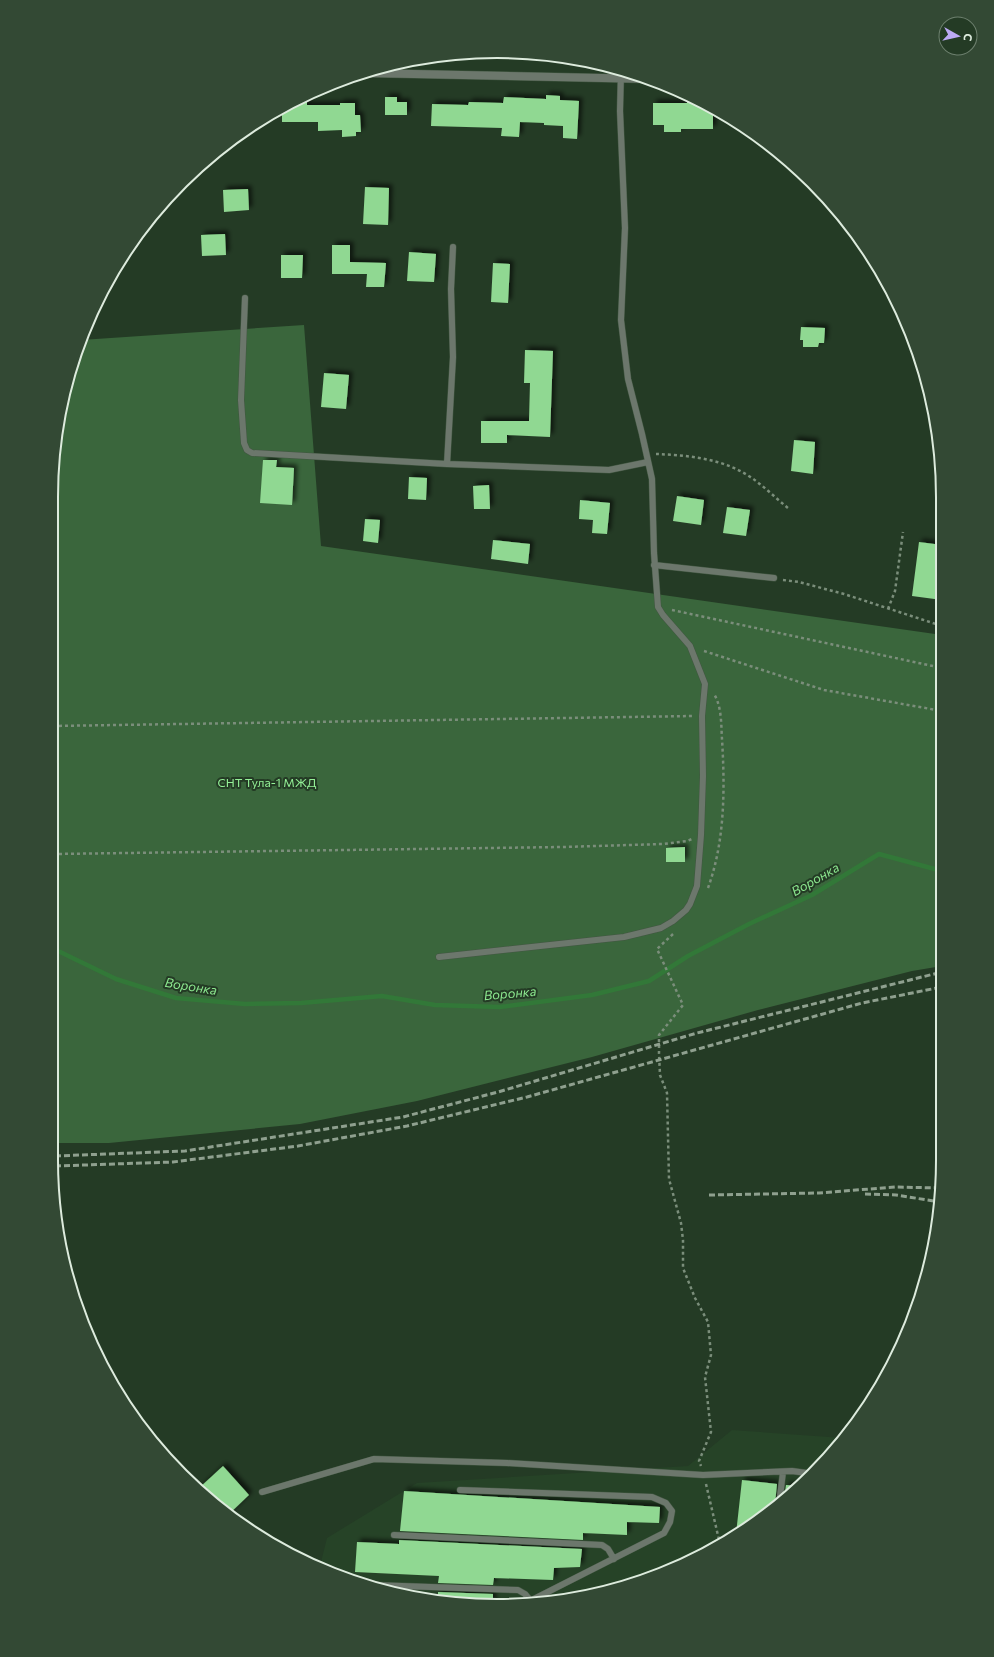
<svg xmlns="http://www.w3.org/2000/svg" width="994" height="1657" font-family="Commissioner,sans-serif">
	<defs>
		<filter id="shadow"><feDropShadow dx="3.5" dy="-3.5" stdDeviation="2" flood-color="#0009"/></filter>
	</defs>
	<rect width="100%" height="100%" fill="#243b25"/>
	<!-- built -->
	<path fill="#264327" d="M732 1430 843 1438 813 1475 768 1514 694 1560 640 1582 555 1602 497 1606 410 1597 354 1582 320 1566 327 1538 417 1483 688 1466Z"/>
	<!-- green -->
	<path fill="#3a663c" d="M304 325 321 546 942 635V966L912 971 758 1010 592 1057 417 1101 300 1124 109 1143H55L52 468 75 353 81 340Z"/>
	<!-- water -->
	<path fill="#327838" d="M87 1331 97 1337 93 1347 86 1332Z"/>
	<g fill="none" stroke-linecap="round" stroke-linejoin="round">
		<!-- stream -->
		<path stroke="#327838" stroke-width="4.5" d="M54 949 116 979 176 998 245 1004 301 1003 382 996 435 1005 500 1007 592 995 649 981 688 956 749 924 812 895 879 854 942 871"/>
	</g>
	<!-- building -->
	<path fill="#90d892" filter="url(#shadow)" d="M546 95 560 96V100L579 101 577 139 563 138V126L544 125V123L520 122 519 137 501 136 502 128 431 126 432 104 468 105 469 102 503 103 504 97 546 99Z
		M385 97H397V102H407V115H385Z
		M296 101H307V105H340V103H355V115H360L361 132H356V136L342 137V130L318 131V122H282V108Z
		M687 101H698L713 109V129H681V132H664V125H653V103H687Z
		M365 187 389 188 388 225 363 224Z
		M248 189 249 210 224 212 223 190Z
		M225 234 226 255 202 256 201 235Z
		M332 245H350V262L386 263 384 287H366L367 274H332Z
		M409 252 436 254 434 282 407 281Z
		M281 255H303L302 278H281Z
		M493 263 510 264 508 303 491 302Z
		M801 327 825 328 824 343H819L818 347H803V340H800Z
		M525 350 553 351 550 437 507 435V443H481V421H529L530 383H524Z
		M324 373 349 375 346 409 321 407Z
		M794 440 815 442 813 474 791 471Z
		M263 460H277L276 467 294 468 292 505 260 503Z
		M409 477 427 478 426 500 408 499Z
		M489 485 490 509H474L473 486Z
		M677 496 704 500 701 525 673 521Z
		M580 500 610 503 607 534 592 533 593 520 579 519Z
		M727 507 750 510 746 536 723 533Z
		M365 519 380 520 378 543 363 541Z
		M493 540 530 544 528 564 491 559Z
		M919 542 942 545V600L912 596Z
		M685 847V862H666V848Z
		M223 1466 249 1495 229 1514 198 1489Z
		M742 1480 777 1484 775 1504 776 1508 768 1514 736 1534Z
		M786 1485 800 1486 784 1500Z
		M404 1491 660 1507 659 1523 627 1522V1535L583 1533V1540L400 1531Z
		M399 1540 582 1549 580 1567 554 1568 553 1580 494 1578 493 1585 438 1583 439 1576 355 1572 357 1542 399 1544Z
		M438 1592 493 1594V1606L438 1600Z"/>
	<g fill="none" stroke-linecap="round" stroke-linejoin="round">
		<!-- lane casing -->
		<g stroke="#425742" stroke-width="7">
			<path id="lane" d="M245 298 241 400 244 443 247 450 252 453 447 464 609 470 648 462
				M447 464 453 357 451 289 453 247
				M654 565 774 578
				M439 957 624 937 661 928 673 921 686 910 690 904 697 886 701 835 703 776 702 716 705 684 690 646 663 615 658 607 654 553 652 479 642 434 628 379 621 320 625 228 620 111 621 71
				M460 1490 652 1497 666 1503 672 1511 670 1522 664 1533 524 1604
				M262 1492 374 1459 507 1463 703 1475 792 1471 814 1474
				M779 1505 783 1472
				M394 1535 602 1545 608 1549 614 1559
				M373 1585 518 1590 525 1594 530 1600"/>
		</g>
		<!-- street casing -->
		<g stroke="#425742" stroke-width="9">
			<path id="street" d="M365 73 649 79"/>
		</g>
		<!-- path -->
		<path stroke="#7b8e7b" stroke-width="2.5" stroke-dasharray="3 3" stroke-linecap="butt" d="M656 454C684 455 717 458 742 472 759 481 773 496 788 508
			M783 580 799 582 844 594 942 626
			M888 609 895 591 903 532
			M672 610 942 668
			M704 651 824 690 942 711
			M53 726 692 716
			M53 854 563 847 663 844 687 841 692 839
			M708 888C725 841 725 789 722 739 721 725 722 707 714 694
			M673 934 657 949 683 1005 659 1035V1053L660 1075 667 1093 669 1179 681 1223 683 1240V1268L695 1298 708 1322 711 1355 705 1377 711 1432 699 1461 701 1466
			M706 1484 720 1544"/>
		<!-- lane -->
		<use href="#lane" stroke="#6c776c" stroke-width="6"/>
		<!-- street -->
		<use href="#street" stroke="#6c776c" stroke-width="8"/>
		<!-- rail -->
		<path stroke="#8fa08f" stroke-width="3" stroke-dasharray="6 3" stroke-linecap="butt" d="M55 1156 185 1151 403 1117 498 1092 697 1033 942 972
			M55 1166 173 1162 298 1146 407 1126 527 1097 862 1003 942 987
			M865 1194 896 1195 940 1202
			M709 1195 819 1193 895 1187 942 1188"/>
	</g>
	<g text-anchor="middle" stroke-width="4" stroke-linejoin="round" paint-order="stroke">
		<!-- park labels -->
		<g font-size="12" fill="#94f197" stroke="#243b25">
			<text x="267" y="787">СНТ Тула-1 МЖД</text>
		</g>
		<!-- water labels -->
		<g font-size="13" font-style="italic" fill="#8ce88f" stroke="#243b25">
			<text transform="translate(815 879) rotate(-30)" y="5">Воронка</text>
			<text transform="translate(191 986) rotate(9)" y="5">Воронка</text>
			<text transform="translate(510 993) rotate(-5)" y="5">Воронка</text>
		</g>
	</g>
	<!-- crop -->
	<path d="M0 0H994V1657H0ZM497 58H497A439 439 0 0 1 936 497V1160A439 439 0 0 1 497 1599H497A439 439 0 0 1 58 1160V497A439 439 0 0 1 497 58Z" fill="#334934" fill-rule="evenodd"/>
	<path fill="none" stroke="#ddebdd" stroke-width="2" d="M497 58H497A439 439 0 0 1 936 497V1160A439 439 0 0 1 497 1599H497A439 439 0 0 1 58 1160V497A439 439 0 0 1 497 58Z"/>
	<!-- north arrow -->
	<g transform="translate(958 36) rotate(98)"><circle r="19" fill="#243b25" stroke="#6e816f"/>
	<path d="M0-3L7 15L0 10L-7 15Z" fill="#bcaaf5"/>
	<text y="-6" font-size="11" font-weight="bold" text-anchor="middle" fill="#ddebdd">С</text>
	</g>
</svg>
